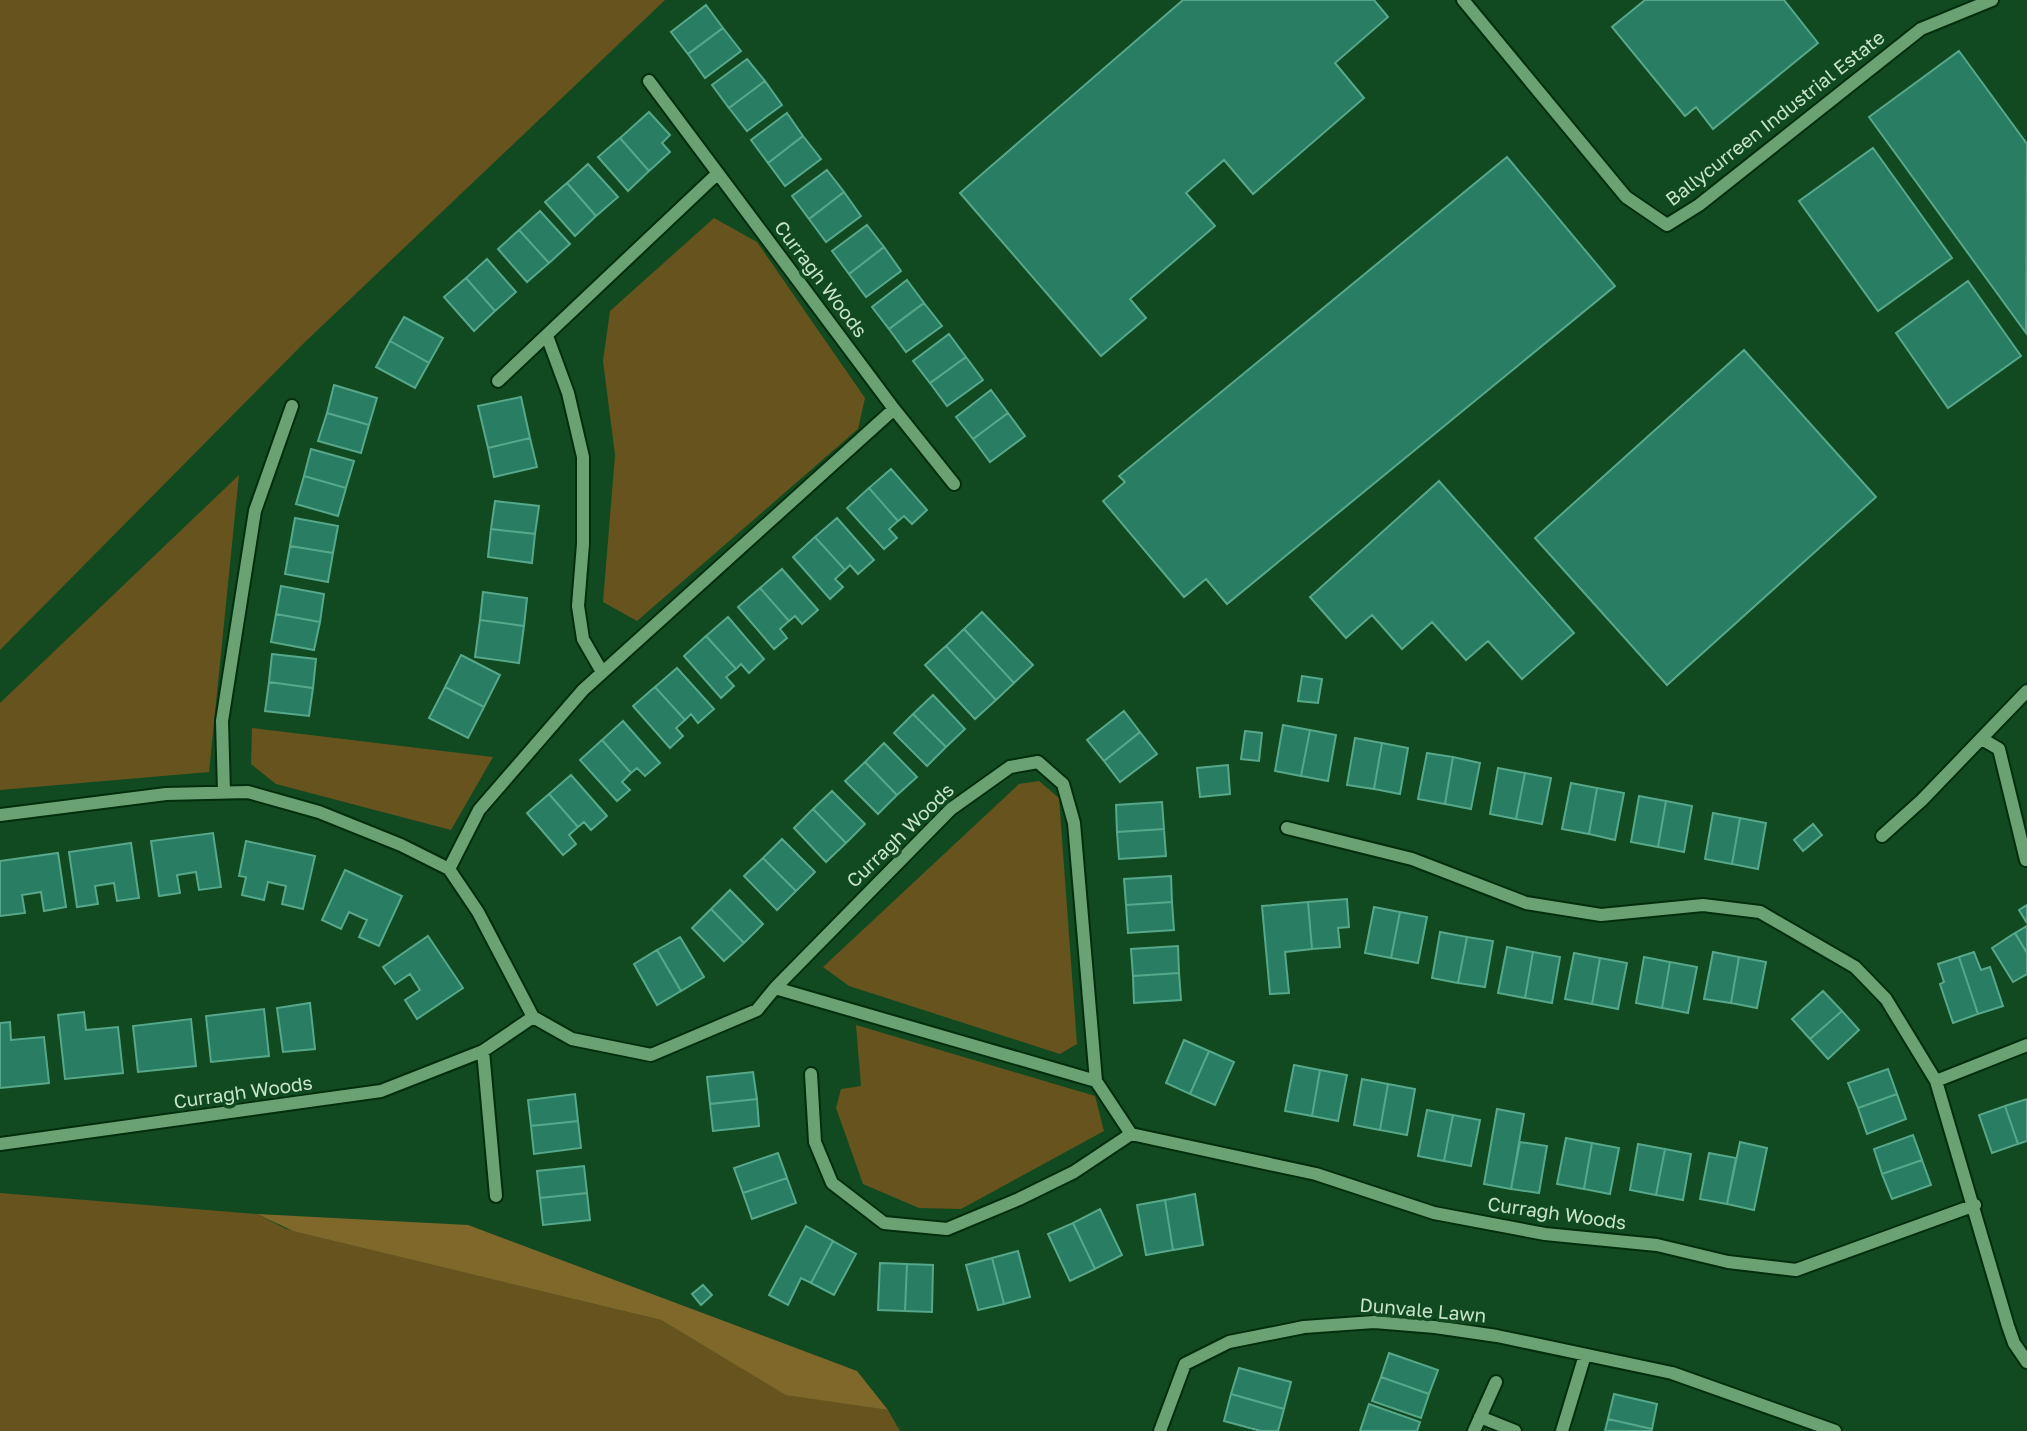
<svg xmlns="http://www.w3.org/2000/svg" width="2027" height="1431" font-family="'Golos Text',sans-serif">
	<rect width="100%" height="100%" fill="#114a20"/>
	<!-- green -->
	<path fill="#67531e" d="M0 0H665L305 342 0 650Z
		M714 218 757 242 865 398 858 429 637 621 603 602 615 455 603 361 610 311Z
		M239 475 209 772 0 790V703Z
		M252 728 493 757 451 830 276 784 251 764Z
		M1039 781 1059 798 1077 1044 1060 1054 849 986 823 967 1019 784Z
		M856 1025 1095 1096 1104 1131 961 1209 919 1208 863 1184 836 1108 841 1089 861 1086Z
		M0 1193 257 1214 286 1229 661 1320 786 1394 888 1410 900 1431H0Z"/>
	<!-- forest -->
	<path fill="#80682b" d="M257 1214 468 1225 857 1371 888 1410 786 1395 661 1320 293 1231Z"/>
	<!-- building -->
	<path fill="#287d62" stroke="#57a88b" stroke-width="2" d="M1183 0H1374L1388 17 1335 63 1364 98 1253 194 1224 160 1186 193 1215 226 1130 299 1146 318 1101 356 960 193Z
		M1645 0H1784L1818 43 1713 129 1696 107 1685 116 1612 27Z
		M706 5 723 28 688 54 671 32Z
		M723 28 741 51 705 78 688 54Z
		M1959 51 2027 144 2026 333 1869 117Z
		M747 59 765 81 729 108 712 85Z
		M765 81 782 105 747 131 729 108Z
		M649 112 670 135 662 143 670 152 649 171 620 138Z
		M787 113 803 136 768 163 751 140Z
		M803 136 821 159 785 186 768 163Z
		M620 138 649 171 628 191 598 157Z
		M1873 148 1952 258 1878 311 1799 201Z
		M1507 157 1615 286 1227 604 1206 579 1184 597 1103 501 1125 482 1119 476Z
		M588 164 618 197 596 216 567 183Z
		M827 170 844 192 809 219 792 196Z
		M567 183 596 216 575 236 545 202Z
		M844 192 861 216 826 242 809 219Z
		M540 211 570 244 549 263 519 230Z
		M867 225 884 247 849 274 832 251Z
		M519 230 549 263 527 282 498 249Z
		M884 247 901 271 866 297 849 274Z
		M487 259 516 292 495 311 466 278Z
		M466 278 495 311 474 331 444 297Z
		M907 280 924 303 889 329 872 307Z
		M1968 281 2021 356 1948 408 1896 333Z
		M924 303 942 326 906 352 889 329Z
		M404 317 443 338 429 363 390 341Z
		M949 334 966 357 930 383 913 361Z
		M390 341 429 363 415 388 376 367Z
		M1744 350 1876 497 1667 685 1535 538Z
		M966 357 983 380 947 406 930 383Z
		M334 385 377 398 369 425 327 413Z
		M991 390 1008 413 973 439 956 417Z
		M521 397 530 438 488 448 478 406Z
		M327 413 369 425 361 453 318 441Z
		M1008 413 1025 436 990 462 973 439Z
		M530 438 537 467 494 477 488 448Z
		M311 449 354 461 346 488 304 476Z
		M891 469 927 510 912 524 904 516 898 521 869 488Z
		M304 476 346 488 338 516 296 504Z
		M1439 481 1574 633 1522 679 1488 641 1466 660 1432 622 1402 649 1372 615 1346 638 1310 597Z
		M869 488 898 521 889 529 897 538 884 549 847 508Z
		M495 501 539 506 535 534 491 529Z
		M295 518 338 526 333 553 290 546Z
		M837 518 874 560 858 574 850 565 845 570 815 537Z
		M491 529 535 534 532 563 488 557Z
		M815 537 845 570 835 579 843 587 830 599 793 557Z
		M290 546 333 553 328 582 285 574Z
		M782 569 818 610 802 624 795 616 789 621 760 588Z
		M281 586 324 594 320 622 276 614Z
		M760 588 789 621 780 629 787 638 774 649 738 607Z
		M483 592 527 598 524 626 480 620Z
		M982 612 1033 665 1014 683 964 629Z
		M276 614 320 622 314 650 271 642Z
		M728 617 764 659 749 673 741 664 736 669 706 636Z
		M480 620 524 626 519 663 475 657Z
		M964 629 1014 683 996 700 946 646Z
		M706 636 736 669 726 677 734 686 721 698 684 656Z
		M946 646 996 700 975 719 925 665Z
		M272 654 316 659 313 688 269 682Z
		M461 655 500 675 484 707 445 687Z
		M677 668 714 709 698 723 691 714 685 720 655 687Z
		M1302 676 1322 679 1318 703 1298 701Z
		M269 682 313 688 309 716 265 711Z
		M445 687 484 707 468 738 429 718Z
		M655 687 685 720 676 728 683 736 670 748 633 706Z
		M933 695 965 729 946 747 913 714Z
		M1124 711 1140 732 1104 761 1087 740Z
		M913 714 946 747 927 766 894 733Z
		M623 721 660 763 645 776 637 768 631 773 602 740Z
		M1283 725 1310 730 1301 776 1275 771Z
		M1310 730 1336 735 1328 781 1301 776Z
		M1245 731 1262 733 1259 761 1241 759Z
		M1140 732 1157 754 1120 782 1104 761Z
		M1355 738 1382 743 1374 789 1347 785Z
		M602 740 631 773 622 782 630 790 617 801 580 760Z
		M884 743 917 777 897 795 865 762Z
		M1382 743 1408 748 1400 794 1374 789Z
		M1427 753 1453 757 1445 804 1418 799Z
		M1453 757 1480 763 1471 809 1445 804Z
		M865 762 897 795 878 814 845 781Z
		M1228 765 1230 794 1200 797 1197 768Z
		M1498 768 1525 773 1516 819 1490 814Z
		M1525 773 1551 778 1542 824 1516 819Z
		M571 775 607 816 591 830 584 822 578 827 549 794Z
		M1571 783 1597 788 1589 834 1562 829Z
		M1597 788 1624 793 1615 840 1589 834Z
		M832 791 865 824 846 843 813 809Z
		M549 794 578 827 569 835 576 844 563 855 527 813Z
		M1639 796 1666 801 1658 847 1631 842Z
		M1666 801 1692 806 1684 852 1658 847Z
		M1162 802 1164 829 1117 832 1116 805Z
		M813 809 846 843 826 862 794 828Z
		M1713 813 1740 818 1732 864 1705 859Z
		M1740 818 1766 823 1758 869 1732 864Z
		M1813 824 1822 835 1803 851 1794 840Z
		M1164 829 1166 856 1119 859 1117 832Z
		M213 833 221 887 199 890 196 872 177 875 180 893 159 896 151 841Z
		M782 839 815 872 796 891 763 858Z
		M246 841 315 856 303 909 282 904 286 886 268 882 264 900 242 895 246 877 239 876Z
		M131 843 139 898 117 901 114 883 95 886 98 904 77 907 69 852Z
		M58 853 66 907 44 911 41 892 22 895 25 913 0 916V861Z
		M763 858 796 891 777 910 744 876Z
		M345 870 402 896 379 946 359 937 367 920 349 912 341 929 322 920Z
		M1171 876 1172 902 1126 905 1124 879Z
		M730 890 763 924 744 943 711 909Z
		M1347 899 1349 927 1338 928 1340 947 1312 949 1308 902Z
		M1172 902 1174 930 1128 933 1126 905Z
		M1308 902 1312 949 1285 952 1289 993 1270 994 1262 906Z
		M2027 905V923L2019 910Z
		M1374 907 1400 912 1391 958 1365 953Z
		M711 909 744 943 724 961 692 928Z
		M1400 912 1427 917 1418 963 1391 958Z
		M2027 926V953L2015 933Z
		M1440 932 1467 937 1458 983 1432 978Z
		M2015 933 2027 953V974L2013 982 1992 948Z
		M428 936 463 988 417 1019 405 1000 420 990 410 974 395 984 383 967Z
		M680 937 704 977 681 991 657 950Z
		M1467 937 1493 941 1485 987 1458 983Z
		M1178 946 1179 973 1133 976 1131 949Z
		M1507 947 1533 952 1525 998 1498 993Z
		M657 950 681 991 657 1005 634 964Z
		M1533 952 1560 957 1552 1003 1525 998Z
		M1713 952 1739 957 1731 1003 1704 999Z
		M1974 952 1981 970 1990 967 2003 1006 1978 1014 1959 957Z
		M1574 953 1600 958 1592 1004 1565 999Z
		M1644 957 1670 962 1662 1008 1636 1003Z
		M1739 957 1766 962 1757 1008 1731 1003Z
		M1959 957 1978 1014 1953 1023 1940 984 1944 982 1938 964Z
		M1600 958 1627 963 1618 1009 1592 1004Z
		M1670 962 1697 967 1688 1013 1662 1008Z
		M1179 973 1181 1000 1134 1003 1133 976Z
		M1823 991 1842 1011 1810 1039 1792 1019Z
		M310 1003 315 1049 283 1052 277 1008Z
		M264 1009 269 1056 211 1062 206 1016Z
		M1842 1011 1859 1030 1828 1059 1810 1039Z
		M84 1012 86 1030 118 1027 123 1073 65 1079 58 1015Z
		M191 1019 196 1066 138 1072 133 1026Z
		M10 1022 11 1040 44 1037 49 1083 0 1088V1023Z
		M1184 1040 1209 1051 1190 1094 1166 1083Z
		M1209 1051 1234 1062 1215 1105 1190 1094Z
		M1294 1065 1320 1070 1312 1116 1285 1111Z
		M1888 1069 1897 1094 1858 1108 1848 1083Z
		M1320 1070 1347 1075 1338 1121 1312 1116Z
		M753 1072 757 1099 710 1104 707 1077Z
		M1362 1079 1388 1084 1380 1130 1354 1125Z
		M1388 1084 1415 1089 1407 1135 1380 1130Z
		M575 1094 578 1121 531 1126 528 1100Z
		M1897 1094 1906 1119 1867 1134 1858 1108Z
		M757 1099 759 1126 713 1131 710 1104Z
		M2027 1099V1141L2018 1144 2005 1106Z
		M2005 1106 2018 1144 1992 1153 1979 1115Z
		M1497 1109 1524 1114 1511 1189 1484 1184Z
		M1427 1110 1453 1115 1444 1161 1418 1156Z
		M1453 1115 1480 1120 1471 1166 1444 1161Z
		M578 1121 581 1148 534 1154 531 1126Z
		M1913 1135 1922 1160 1882 1174 1874 1149Z
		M1566 1138 1592 1143 1584 1189 1557 1184Z
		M1520 1142 1547 1146 1539 1193 1511 1189Z
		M1740 1142 1767 1148 1754 1210 1727 1204Z
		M1592 1143 1619 1148 1610 1194 1584 1189Z
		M1638 1144 1665 1149 1656 1195 1630 1190Z
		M1665 1149 1691 1154 1683 1200 1656 1195Z
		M778 1153 787 1178 743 1193 734 1168Z
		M1709 1153 1736 1158 1727 1204 1700 1199Z
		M1922 1160 1931 1185 1892 1199 1882 1174Z
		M584 1166 587 1193 540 1198 537 1171Z
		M787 1178 796 1203 752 1219 743 1193Z
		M587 1193 590 1220 543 1225 540 1198Z
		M1195 1194 1203 1245 1173 1250 1165 1200Z
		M1165 1200 1173 1250 1146 1255 1137 1205Z
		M1100 1209 1122 1255 1095 1269 1073 1223Z
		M1073 1223 1095 1269 1070 1281 1048 1234Z
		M806 1226 833 1241 811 1283 801 1278 788 1305 769 1295Z
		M833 1241 856 1254 834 1295 811 1283Z
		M1018 1251 1030 1297 1004 1304 992 1258Z
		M992 1258 1004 1304 978 1310 966 1265Z
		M880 1263 907 1264 905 1311 878 1310Z
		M907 1264 933 1265 932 1312 905 1311Z
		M703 1285 712 1295 701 1305 692 1294Z
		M1389 1353 1438 1370 1429 1394 1381 1377Z
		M1239 1368 1291 1382 1284 1409 1231 1394Z
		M1381 1377 1429 1394 1421 1418 1372 1401Z
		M1231 1394 1284 1409 1278 1431H1261L1224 1421Z
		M1614 1394 1657 1404 1652 1429 1608 1419Z
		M1369 1404 1420 1422 1417 1431H1360Z
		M1608 1419 1652 1429 1651 1431H1605Z"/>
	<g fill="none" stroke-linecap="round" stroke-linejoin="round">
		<!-- minor casing -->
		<g stroke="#022e0e" stroke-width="16">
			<path id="minor" d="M1463 0 1626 197 1667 225 1699 205 1921 29 1992 0
				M649 81 894 409 954 484
				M547 336 568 393 583 457V544L578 606 583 639 602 672
				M498 381 717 174
				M1982 739 1999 749 2026 860
				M224 792 222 721 255 511 292 406
				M0 815 166 794 248 792 319 812 401 845 449 869 478 912 533 1017 572 1039 651 1055 757 1010 775 988 1096 1081 1131 1134 1316 1174 1434 1213 1545 1234 1657 1245 1728 1262 1796 1270 1975 1205
				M1287 828 1412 859 1526 903 1601 915 1703 905 1760 912 1855 967 1886 999 1936 1081 2008 1326 2014 1343 2027 1362
				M1882 836 1922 800 2027 691
				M449 869 479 810 583 690 894 409
				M775 988 951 809 1010 767 1038 762 1063 784 1074 823 1096 1081
				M483 1051 496 1196
				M811 1074 815 1142 832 1183 884 1223 947 1229 1019 1199 1074 1172 1131 1134
				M1936 1081 2027 1045
				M0 1144 381 1091 483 1051 533 1017
				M1480 1417 1515 1431
				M1160 1431 1185 1364 1229 1342 1304 1327 1374 1322 1435 1327 1497 1336 1672 1373 1835 1431
				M1474 1431 1496 1382
				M1562 1431 1585 1355"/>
		</g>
		<!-- minor -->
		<use href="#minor" stroke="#6ba273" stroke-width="12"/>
	</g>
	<g text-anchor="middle" stroke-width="7" stroke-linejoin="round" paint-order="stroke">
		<!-- street labels -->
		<g font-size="19" fill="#c7e4cb" stroke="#114a20">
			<text transform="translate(1775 118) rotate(-38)" y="7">Ballycurreen Industrial Estate</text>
			<text transform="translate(821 279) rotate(53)" y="7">Curragh Woods</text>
			<text transform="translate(900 835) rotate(-44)" y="7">Curragh Woods</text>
			<text transform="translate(243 1092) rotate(-8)" y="7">Curragh Woods</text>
			<text transform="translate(1557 1213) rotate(8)" y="7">Curragh Woods</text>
			<text transform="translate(1423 1310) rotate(5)" y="7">Dunvale Lawn</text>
		</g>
	</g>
</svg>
